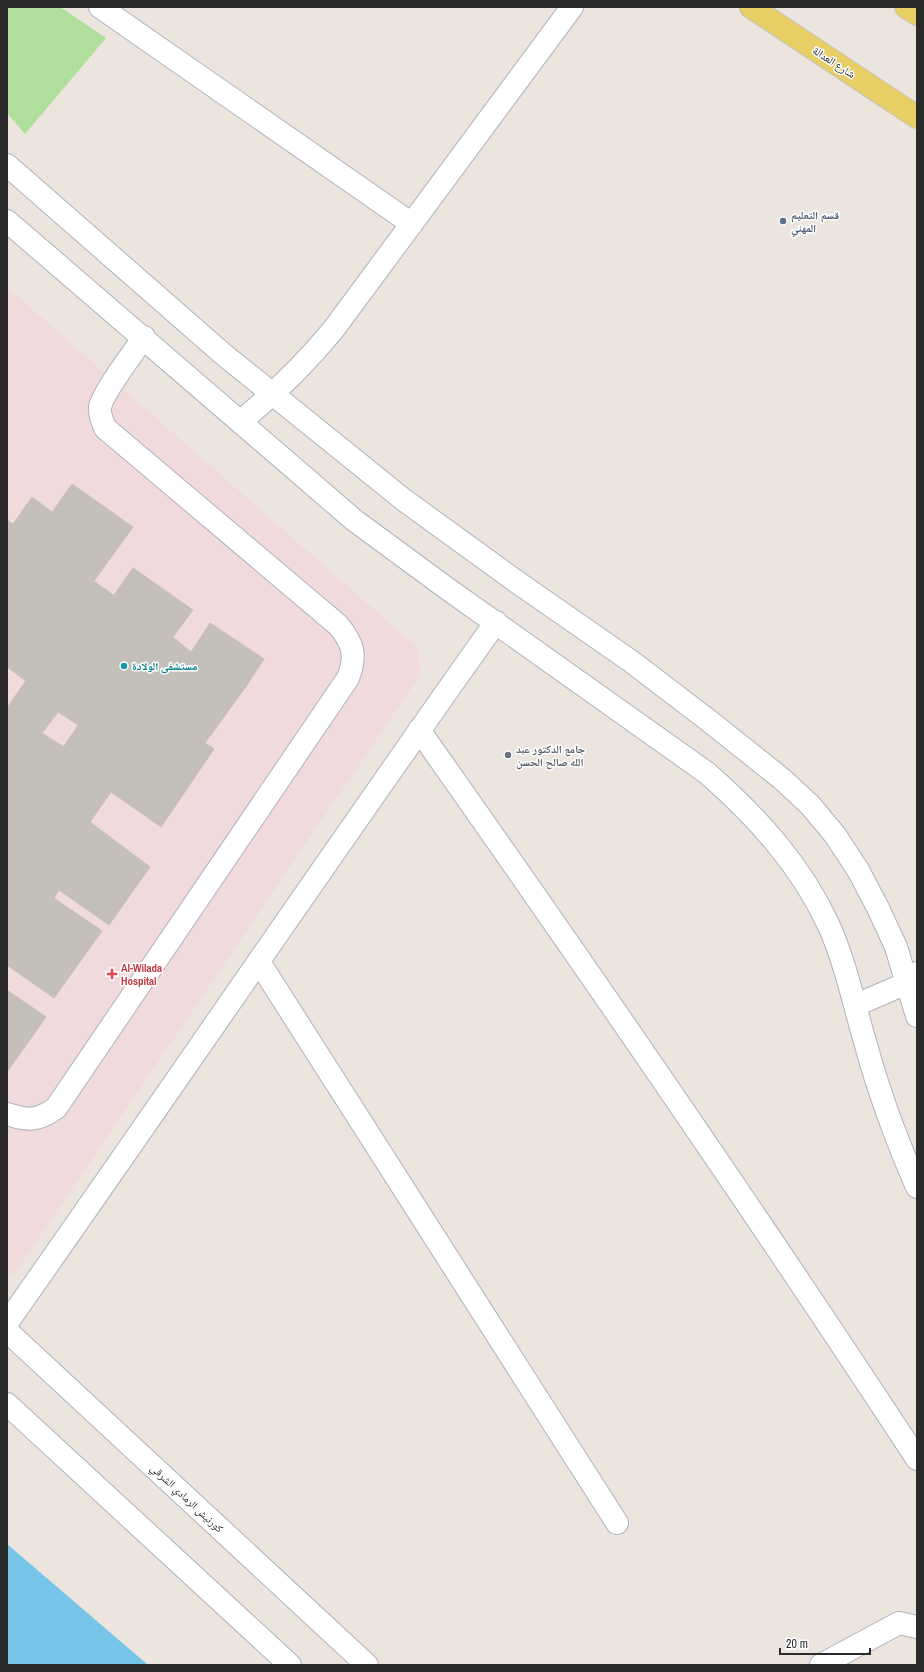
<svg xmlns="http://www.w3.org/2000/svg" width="924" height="1672" font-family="'Archivo Narrow','Noto Naskh Arabic',sans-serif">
	<rect width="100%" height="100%" fill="#ebe5dd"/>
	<!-- medical -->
	<path fill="#f1dadb" d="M7 287 418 648 420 675 15 1273 7 1276Z"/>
	<!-- green -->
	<path fill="#b0df9c" d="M7 7H60L106 38 25 134 7 113Z"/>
	<!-- water -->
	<path fill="#76c4e7" d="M7 1544 148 1665H7Z"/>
	<!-- building -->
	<path fill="#c4bfb8" stroke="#c6c1b6" d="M72 484 133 527 94 581 34 538Z
		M32 497 52 512 34 538 13 524Z
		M7 520 173 637 191 652 245 688 205 743 124 688 92 734 58 712 42 733 78 756 51 795 7 764V708L54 640 7 607Z
		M133 568 193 610 173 637 114 595Z
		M7 607 54 640 26 681 7 667Z
		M210 623 264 659 245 688 191 652Z
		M124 688 214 749 161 827 111 792 90 822 51 795 78 756 64 746 79 724 92 734Z
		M7 765 90 822 150 867 109 925 59 890 54 898 102 931 54 998 7 965Z
		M7 990 46 1017 7 1072Z"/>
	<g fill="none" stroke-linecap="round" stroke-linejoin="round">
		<!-- street casing -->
		<g stroke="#b0b2bd" stroke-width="24">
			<path id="street" d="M100 7 412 224
				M7 165 223 354 404 500 517 582 632 662 708 720 782 779 810 805 835 835 858 870 878 908 896 947 917 1016
				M7 221 354 520 445 587 707 773C757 817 801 865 829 926 846 964 854 1005 866 1045 879 1093 897 1141 917 1187
				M240 422C274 394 305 364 333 330L572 7
				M419 730C589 971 756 1213 917 1459
				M259 962 617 1523
				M856 1005 907 983 917 973
				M7 1114C28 1121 38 1121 56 1108L348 678C357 655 353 643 338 625L105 428C103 422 99 415 100 407 103 392 134 352 144 337
				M7 1323C171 1090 331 854 496 622
				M821 1665 899 1623 917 1627"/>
		</g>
		<!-- secondary casing -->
		<g stroke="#b0b2bd" stroke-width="24">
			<path id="secondary" d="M7 1331 367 1665
				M7 1404 290 1665"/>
		</g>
		<!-- primary casing -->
		<g stroke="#c3c3c3" stroke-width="24">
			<path id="primary" d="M751 7 917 117
				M906 7 917 14"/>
		</g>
		<!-- street -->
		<use href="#street" stroke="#fff" stroke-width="22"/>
		<!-- secondary -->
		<use href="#secondary" stroke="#fff" stroke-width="22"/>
		<!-- primary -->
		<use href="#primary" stroke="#e8cf65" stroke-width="22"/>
	</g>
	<!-- markers -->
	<circle fill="#5c6f8a" stroke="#fff" stroke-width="1.5" cx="783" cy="221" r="4"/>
	<circle fill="#0f9aa8" stroke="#fff" stroke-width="1.5" cx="124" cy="666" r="4"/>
	<circle fill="#6b7280" stroke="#fff" stroke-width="1.5" cx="508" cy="755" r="4"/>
	<path fill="#e0444e" stroke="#fff" stroke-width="1.5" d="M110 968h4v4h4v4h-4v4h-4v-4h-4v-4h4z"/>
	<g text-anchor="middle" stroke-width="3" stroke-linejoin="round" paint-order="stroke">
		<!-- street labels -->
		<g font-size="11" fill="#2a2a2a" stroke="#fff">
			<text transform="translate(834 62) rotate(33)" y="4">شارع العدالة</text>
			<text transform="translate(187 1498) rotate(43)" y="4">كورنيش الرمادي الشرقي</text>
		</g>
		<!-- service labels -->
		<g font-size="11" font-weight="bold" fill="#4e5e75" stroke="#fff" text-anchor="start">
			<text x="791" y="219">قسم التعليم<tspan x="791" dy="13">المهني</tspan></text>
		</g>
		<!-- culture labels -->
		<g font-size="11" font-weight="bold" fill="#0d838f" stroke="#fff" text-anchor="start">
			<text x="132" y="670">مستشفى الولادة</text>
		</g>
		<!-- worship labels -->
		<g font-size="11" font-weight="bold" fill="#5b616d" stroke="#fff" text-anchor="start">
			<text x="516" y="753">جامع الدكتور عبد<tspan x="516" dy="13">الله صالح الحسن</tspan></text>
		</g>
		<!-- health labels -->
		<g font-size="11" font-weight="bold" fill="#be3a42" stroke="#fff" text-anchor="start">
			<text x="121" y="972">Al-Wilada<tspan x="121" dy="13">Hospital</tspan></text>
		</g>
	</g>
	<!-- border -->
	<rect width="924" height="1672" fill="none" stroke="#2a2a2a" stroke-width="16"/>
	<!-- scale -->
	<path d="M780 1648v6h90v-6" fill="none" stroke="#2a2a2a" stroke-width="2"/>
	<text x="786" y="1648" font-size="12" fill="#2a2a2a" stroke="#ffffff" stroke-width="3" paint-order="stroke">20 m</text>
</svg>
